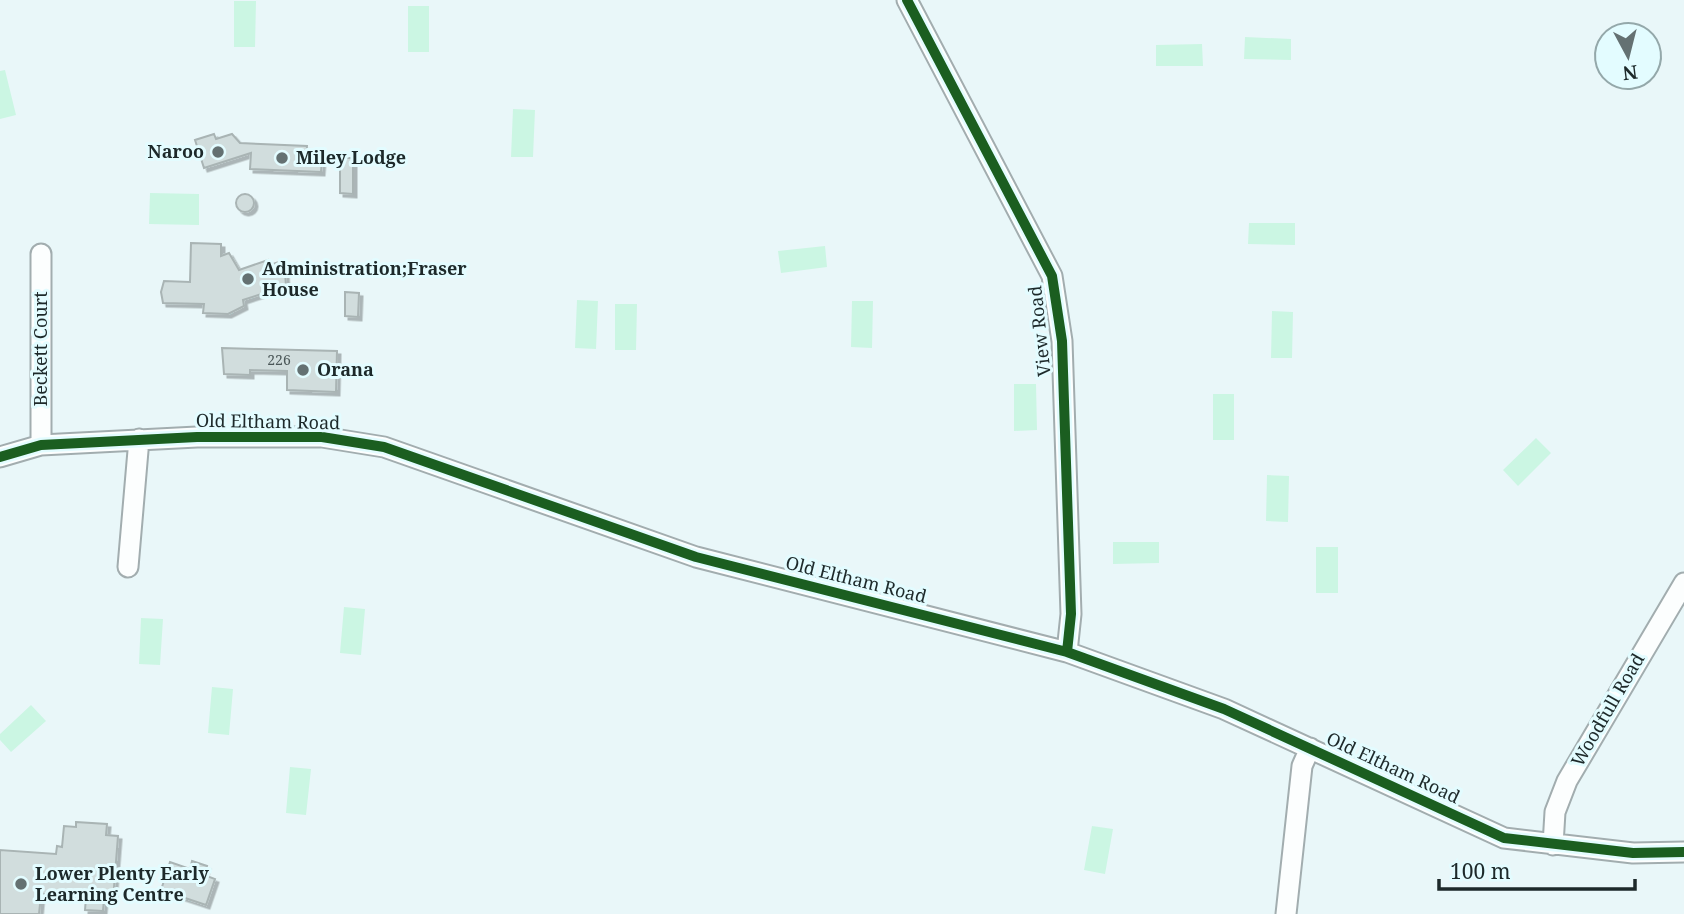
<svg xmlns="http://www.w3.org/2000/svg" width="1684" height="914" font-family="'Noto Serif',serif">
	<defs>
		<filter id="shadow"><feDropShadow dx="3.5" dy="3.5" stdDeviation="0" flood-color="#0004"/></filter>
	</defs>
	<rect width="100%" height="100%" fill="#e9f7f9"/>
	<!-- green -->
	<path fill="#cbf6e3" d="M234 1H256L255 47H234Z
		M408 6H429V52H408Z
		M1245 37 1291 39V60L1244 59Z
		M1202 44 1203 66H1156V45Z
		M5 70 16 115 0 119V71Z
		M513 109 535 110 533 157H511Z
		M150 193 199 194V225L149 224Z
		M1249 223H1295V245L1248 244Z
		M825 246 827 267 781 273 778 251Z
		M577 300 598 301 596 349 575 348Z
		M852 301H873L872 348 851 347Z
		M615 304H637L636 350H615Z
		M1272 311 1293 312 1292 358H1271Z
		M1014 384H1036L1037 430 1014 431Z
		M1213 394H1234V440H1213Z
		M1536 438 1551 453 1518 486 1503 470Z
		M1267 475 1289 476 1288 522 1266 521Z
		M1113 542H1159V563L1113 564Z
		M1316 547H1338V593H1316Z
		M344 607 365 609 361 655 340 653Z
		M141 618 163 619 160 665 139 664Z
		M212 687 233 689 229 735 208 733Z
		M31 705 46 721 11 752 0 740V734Z
		M290 767 311 769 306 815 286 813Z
		M1092 826 1113 829 1105 874 1084 870Z"/>
	<!-- building -->
	<path fill="#d1dddd" stroke="#a9b4b4" stroke-width="2" filter="url(#shadow)" d="M214 134 216 139 232 134 240 143 307 146 306 158H322L321 172 250 169 251 153 204 168 195 140Z
		M340 158H353V194L340 193Z
		M236 203a9 9 0 1 1 18 0a9 9 0 1 1-18 0Z
		M191 243 221 244V256L229 253 239 270 268 260 270 265 279 262 285 272 286 286 243 300 244 306 228 314 203 313 204 304 163 303 161 292 164 281 190 282Z
		M345 292 359 293 358 317 345 316Z
		M222 348 337 351 336 392 287 390V371L250 370V375L224 374Z
		M76 822 107 824 106 835 118 836 113 900 104 899 103 911 85 910 86 898 41 894 39 914H0V850L56 854 57 846 62 847 64 826 76 827Z
		M192 861 207 866 204 875 215 879 206 905 161 890 170 862 190 869Z"/>
	<g fill="none" stroke-linecap="round" stroke-linejoin="round">
		<!-- minor casing -->
		<g stroke="#a2adaf" stroke-width="23">
			<path id="minor" d="M907 0 1052 276 1062 341 1071 614 1067 652
				M41 445V254
				M0 457 41 445 197 437H322L384 447 696 557 1067 652 1224 709 1504 838 1633 853 1684 852
				M128 567 139 439
				M1553 845 1555 812 1567 781 1684 583
				M1286 914 1302 766 1310 748"/>
		</g>
		<!-- minor -->
		<use href="#minor" stroke="#fcfefe" stroke-width="19"/>
		<!-- cycleway casing -->
		<g stroke="#e3fcff" stroke-width="15">
			<path id="cycleway" d="M907 0 1052 276 1062 341 1071 614 1067 652
				M0 457 41 445 197 437H322L384 447 696 557 1067 652 1224 709 1504 838 1633 853 1684 852"/>
		</g>
		<!-- cycleway -->
		<use href="#cycleway" stroke="#1b5e20" stroke-width="10"/>
	</g>
	<!-- markers -->
	<g fill="#647172" stroke="#e3fcff" stroke-width="2.5">
		<circle cx="218" cy="152" r="7"/>
		<circle cx="282" cy="158" r="7"/>
		<circle cx="248" cy="279" r="7"/>
		<circle cx="303" cy="370" r="7"/>
		<circle cx="21" cy="884" r="7"/>
	</g>
	<g text-anchor="middle" stroke-width="6" stroke-linejoin="round" paint-order="stroke">
		<!-- number labels -->
		<g font-size="14" fill="#4a5657">
			<text x="279" y="365">226</text>
		</g>
		<!-- poi labels -->
		<g font-size="18" font-weight="bold" fill="#1d292a" stroke="#e3fcff" text-anchor="start">
			<text x="204" y="158" text-anchor="end">Naroo</text>
			<text x="296" y="164">Miley Lodge</text>
			<text x="262" y="275">Administration;Fraser<tspan x="262" dy="21">House</tspan></text>
			<text x="317" y="376">Orana</text>
			<text x="35" y="880">Lower Plenty Early<tspan x="35" dy="21">Learning Centre</tspan></text>
		</g>
		<!-- street labels -->
		<g font-size="18" fill="#1d292a" stroke="#e3fcff">
			<text transform="translate(1040 331) rotate(-96)" y="6">View Road</text>
			<text transform="translate(41 349) rotate(-90)" y="6">Beckett Court</text>
			<text transform="translate(268 422) rotate(1)" y="6">Old Eltham Road</text>
			<text transform="translate(856 580) rotate(14)" y="6">Old Eltham Road</text>
			<text transform="translate(1608 710) rotate(-60)" y="6">Woodfull Road</text>
			<text transform="translate(1393 768) rotate(25)" y="6">Old Eltham Road</text>
		</g>
	</g>
	<!-- north arrow -->
	<g transform="translate(1628 56) rotate(173)"><circle r="33" fill="#e3fcff" stroke="#94a8aa" stroke-width="2"/>
	<path d="M0-5L12 26L0 18L-12 26Z" fill="#647172"/>
	<text y="-10" font-size="19" font-weight="bold" text-anchor="middle" fill="#1d292a">N</text>
	</g>
	<!-- scale -->
	<path d="M1439 879v10h196v-10" fill="none" stroke="#1d292a" stroke-width="3.5"/>
	<text x="1450" y="879" font-size="21" fill="#1d292a" stroke="#e3fcff" stroke-width="5" paint-order="stroke">100 m</text>
</svg>
